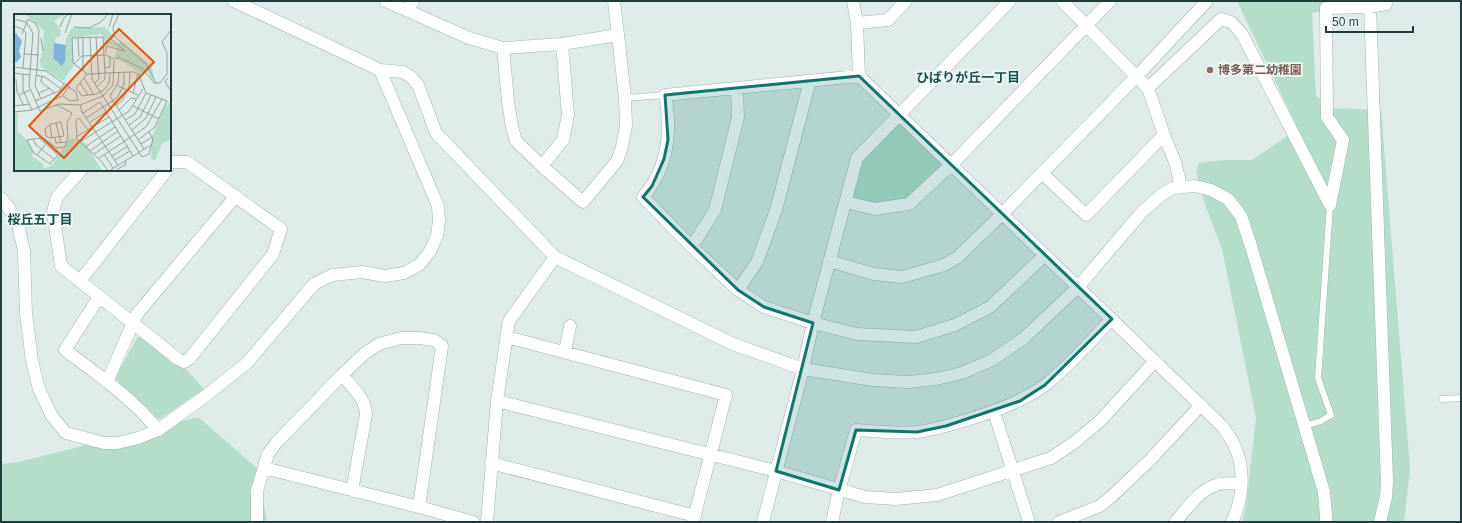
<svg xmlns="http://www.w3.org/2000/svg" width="1462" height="523" font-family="Arial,'Noto Sans JP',sans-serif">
	<rect width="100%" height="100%" fill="#deebe8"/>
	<!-- green -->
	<path fill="#b4deca" d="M1237 1H1368L1312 13 1316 96 1335 108 1381 110 1410 469 1404 522H1242L1246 506 1256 418 1222 249 1204 202 1196 171 1199 163 1222 160H1252L1298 129Z
		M900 122 944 163C935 173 924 187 913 194 896 205 875 203 856 199L852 194 861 165 866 157Z
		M142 336 172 363 186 369 204 389 160 419 150 415 115 378 137 338Z
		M198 417 257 468 267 522H1V464L19 462Z"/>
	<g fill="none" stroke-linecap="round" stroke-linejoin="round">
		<!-- lane casing -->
		<g stroke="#a1b3b1" stroke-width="7">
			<path id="lane" d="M625 98 665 95
				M1442 399 1461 398
				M1305 426 1321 421 1331 415 1318 378 1330 205"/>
		</g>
		<!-- street casing -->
		<g stroke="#a1b3b1" stroke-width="13">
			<path id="street" d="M853 1 857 23 859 76 1221 425C1225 430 1229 435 1232 441 1246 465 1244 497 1232 522
				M1062 1 1148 88 1164 135 1175 162 1181 186
				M1370 7 1387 481 1386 497 1380 522
				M408 10 413 1
				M857 23 888 20 906 1
				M503 48 508 101 512 127 516 141 542 166 583 202 617 161 622 147 626 126 625 98 618 35
				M859 76 665 95C672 132 668 168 643 197L691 246 738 290 764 307 813 323 857 334 916 337 955 325 990 307 1045 255
				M1148 88 1221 19 1231 22 1242 34 1330 205
				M542 166 563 140 568 115 562 44
				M81 170 57 197 53 212 61 266 178 359 184 362 190 358 273 254 281 229 187 162H170
				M1042 173 1086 215 1164 135
				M846 202 875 209 909 204 951 165 1110 1
				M1330 205 1343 140 1327 117 1326 8 1370 7 1386 4 1387 1
				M691 246 696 240 715 210 738 117 737 88
				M829 261 874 274 902 277 944 265 958 257 1002 214 1137 76 1207 1
				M80 281 167 170
				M738 290 757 262 776 210 808 88 806 81
				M99 297 65 350C98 375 132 398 158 430
				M507 337 726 395 693 522
				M565 352 570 326
				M803 369 813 323 857 158 1010 1
				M342 375C352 387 365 398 366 414L352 491
				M107 382 137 314 236 196
				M497 401 776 471 865 497 896 499 937 495 1051 458 1075 442 1100 421 1155 361
				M994 412 1029 522
				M491 463 695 516
				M264 468 419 507 473 522
				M257 522V491L268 454 277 442 342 375 364 354 379 344 401 338H419L434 340 442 346 419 507
				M487 522 497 401 509 321 555 257
				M832 522 839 490 856 430C876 431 897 434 917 432 935 430 953 424 970 419 997 410 1022 402 1045 385 1069 367 1090 341 1112 319
				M1059 522 1100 506 1112 496 1150 460 1201 405
				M1175 522C1186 510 1198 492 1213 486 1221 482 1233 483 1241 484"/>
		</g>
		<!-- secondary casing -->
		<g stroke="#9cb8b4" stroke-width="13">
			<path id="secondary" d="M234 1 380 70 403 72 411 77 418 85 436 133 555 257 733 344 803 369 873 380 909 382 936 379 962 373 992 360 1024 338 1078 287 1141 213 1161 195 1173 188 1195 186 1211 190 1228 199 1241 216 1251 246 1324 492 1326 516V522
				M386 1 469 38 503 48 562 44 618 35 614 1
				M1 198 9 208 18 225 24 251 26 313 32 361 39 389 52 416 66 433 104 443H117L138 438 158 430 204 397 247 363 314 284 332 275 362 272 385 276 404 273 419 265 429 253 437 236 439 221 438 206 380 70
				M763 522 803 369"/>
		</g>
		<!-- lane -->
		<use href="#lane" stroke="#fff" stroke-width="6"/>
		<!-- street -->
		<use href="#street" stroke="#fff" stroke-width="12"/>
		<!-- secondary -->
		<use href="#secondary" stroke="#fff" stroke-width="12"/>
	</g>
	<!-- marked area -->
	<path fill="#0f766e" fill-opacity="0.2" stroke="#0f766e" stroke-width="3" stroke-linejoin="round" d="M859 76 1112 319 1045 385 1020 401 946 426 917 432 856 430 839 490 776 471 813 323 764 307 738 290 643 197 652 186 664 159 668 140 665 95Z"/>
	<!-- markers -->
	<circle fill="#8d6e63" stroke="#eef7f5" stroke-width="1.5" cx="1210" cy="70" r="4"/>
	<g text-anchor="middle" stroke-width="4" stroke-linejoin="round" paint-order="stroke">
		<!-- education labels -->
		<g font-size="12" font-weight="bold" fill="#785e54" stroke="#eef7f5" text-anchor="start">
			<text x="1218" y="74">博多第二幼稚園</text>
		</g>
		<!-- neighbourhood labels -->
		<g font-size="13" font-weight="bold" fill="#194f4f" stroke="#eef7f5">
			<text x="968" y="82">ひばりが丘一丁目</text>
			<text x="40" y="224">桜丘五丁目</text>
		</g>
	</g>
	<!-- overview -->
	<g transform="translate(14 14)">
		<rect width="157" height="157" fill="#deebe8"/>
		<path d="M11 0H52L40 7 47 16 46 23H42L39 37V44L45 48 51 47 52 24 58 14 91 13 100 22 97 26 104 30 107 27 133 48 138 53 140 65H138L133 57 127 63 120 55 100 43 104 34 91 30 88 20 57 24 60 51 49 67 29 54 25 49 29 36 30 17ZM157 87V125L148 130 141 147 137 144 138 122 151 93ZM0 99 4 100 3 117 13 126 19 139 18 142 29 150 30 154 35 153 40 149 55 125 62 124 72 130 88 157H0Z" fill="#b4deca"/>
		<path d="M2 19 8 27 5 37 7 43 3 48H0V20ZM40 29 52 31 51 47 48 52 39 44Z" fill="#80b4d6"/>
		<path fill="none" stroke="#91a5a3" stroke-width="1" d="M105 0 99 13 100 22 133 51 142 69M0 5 12 8 19 19 15 72 26 97 45 90 66 91 89 82 99 71 100 47 104 43 129 55 140 69H146L153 60V39L148 28 157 16M0 12 8 15 12 19 9 54M46 13 50 4 55 0M60 13 75 14 87 8 94 0M95 13 99 0M51 19 58 0M8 20 14 5 21 9 25 16 23 55M100 22 97 25 110 36M27 24 29 37M64 24 65 43M69 24V57M76 24 78 65 128 143 135 140 139 125 135 118M92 39V32L111 37M11 40 25 41M60 50 68 42 92 41 100 45M0 53 32 57 62 78 64 86 56 87 49 82M91 54 96 53V43M23 55 21 71 27 85M105 58 104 69 96 82 130 135M0 59 15 61M9 60V76L18 96M73 60 62 74 68 82 82 80 90 76 95 69 96 59M22 61 31 63 47 75M28 62 27 68 41 79M70 64 80 81M154 64 151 68 157 77M2 65 3 78 10 92M66 69 74 81M81 69 85 65 82 23M104 72 124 81M83 73 91 65V59L89 23 58 24 59 49 73 60H78L91 59 116 58H120L125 61 132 79 153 87 141 113 124 126M25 79 36 74M119 79 124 60M5 81 16 76M21 87 45 77 50 70M66 91 68 98 104 151M102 91 108 87 115 73 116 58M0 92 15 90M119 92 145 105M105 96 117 84 122 85M0 98 18 96 48 82 55 73M69 99 86 88 119 142M72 104 103 84 110 71V58M111 106 121 100 132 79M47 108 50 122 36 124 32 122 31 115 37 110ZM76 108 92 98M42 109 47 129M36 111 38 124M115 111 126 103 137 81M74 116 65 104 62 106 63 125 88 148 94 157M118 116 132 104 142 83M62 123 95 103M25 124 44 141 36 150 19 138 13 126 25 124H29L43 134 51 133 54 123 53 109 58 99 43 91M41 124 42 129 53 128M19 125 22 131 40 145M66 128 115 97 129 75M127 130 138 123M71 133 101 113M76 137 104 117M80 140 107 122M90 140 99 154M23 141 31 131M98 142 114 132M85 144 132 113 148 85M101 146 116 137M95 157 137 131M101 157 112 150 111 147"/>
		<path fill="#de580e" fill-opacity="0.15" stroke="#de580e" stroke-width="2" d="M105 15 140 48 50 144 15 112Z"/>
		<rect width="157" height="157" fill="none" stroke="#1e3c3b" stroke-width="2"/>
	</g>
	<!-- border -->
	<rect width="1462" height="523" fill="none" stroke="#1e3c3b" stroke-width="4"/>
	<!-- scale -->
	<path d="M1326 26v6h87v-6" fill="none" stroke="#1e3c3b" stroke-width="2"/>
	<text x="1332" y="26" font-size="12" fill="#1e3c3b" stroke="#eef7f5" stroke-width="3" paint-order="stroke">50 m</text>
</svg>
